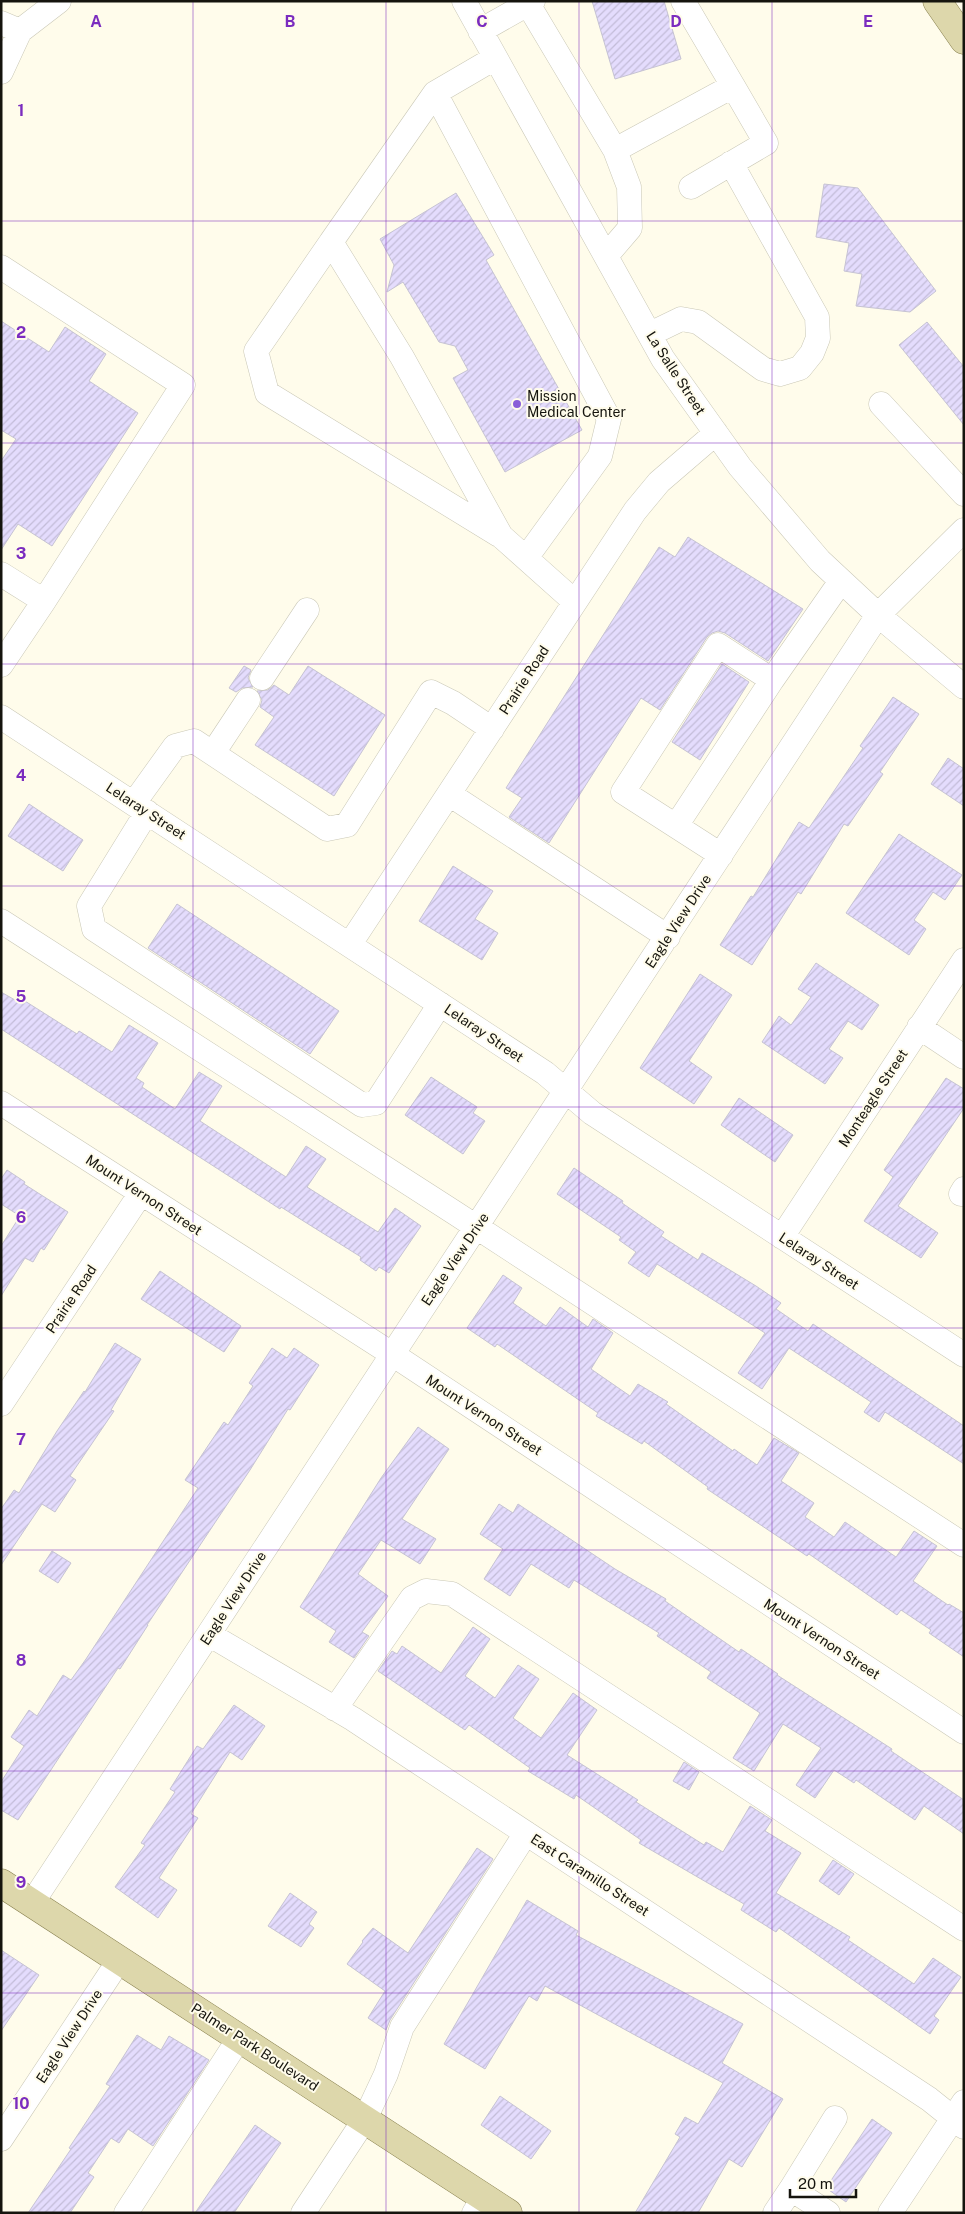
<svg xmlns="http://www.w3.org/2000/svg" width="965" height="2214" font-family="'Public Sans',sans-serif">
	<defs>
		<pattern id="building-hatch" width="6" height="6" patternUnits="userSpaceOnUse" patternTransform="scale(1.25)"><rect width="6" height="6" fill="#e4dcfd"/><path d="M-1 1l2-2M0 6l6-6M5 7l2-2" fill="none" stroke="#c3bcd8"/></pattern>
	</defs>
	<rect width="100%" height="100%" fill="#fffceb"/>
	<!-- building -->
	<path fill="url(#building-hatch)" stroke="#c6c3d3" d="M592 1H664L681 59 615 79Z
		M824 184 858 188 936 291 910 312 856 306 862 274 844 271 849 243 816 237Z
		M456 193 494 255 486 260 582 430 505 472 453 378 468 370 455 346 439 342 403 282 387 292 394 265 380 239Z
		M1 321 49 352 65 327 106 354 89 381 138 413 52 546 18 524 1 550V461L16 439 1 430Z
		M927 322 964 367V425L899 345Z
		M688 537 803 609 768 661 725 633 718 631 712 633 707 637 660 710 641 698 549 843 509 817 522 798 506 788 659 547 675 557Z
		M722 664 749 682 700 760 672 742Z
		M244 666 251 670 248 678 253 687 242 688 236 692 229 688Z
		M308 666 385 715 334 796 255 745 274 717 260 707 262 700 257 691 268 690 274 685 289 695Z
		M893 697 919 714 880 772 883 774 848 826 844 824 801 894 798 892 752 965 720 945 751 896 753 897 799 822 809 828 863 748 860 746Z
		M948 758 964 769V806L931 784Z
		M29 804 83 840 63 871 8 836Z
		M899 834 962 875 945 900 933 892 914 920 926 929 909 955 846 913Z
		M453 866 493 891 475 919 498 933 482 960 419 921Z
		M177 904 339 1011 310 1054 148 948Z
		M816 963 879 1005 862 1030 848 1021 829 1049 843 1058 825 1084 762 1042 779 1016 791 1025 811 997 798 989Z
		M700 974 732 995 689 1061 712 1077 694 1104 640 1068Z
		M1 992 15 1000 17 996 77 1034 79 1031 112 1052 129 1025 158 1043 136 1078 144 1083 142 1087 175 1109 199 1072 222 1086 200 1121 286 1177 306 1146 326 1159 307 1187 378 1232 395 1208 421 1226 389 1273 379 1267 376 1271 360 1260 361 1257 281 1207 280 1209 1 1029Z
		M431 1077 477 1107 473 1113 485 1121 463 1154 405 1115Z
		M946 1078 964 1089V1108L898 1206 938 1233 921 1258 864 1221 893 1177 884 1170Z
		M739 1098 793 1135 775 1162 721 1125Z
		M574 1168 623 1201 622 1203 664 1232 661 1236 698 1260 702 1253 756 1286 781 1303 776 1309 808 1331 813 1324 964 1426V1464L885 1412 879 1422 864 1412 871 1402 789 1348 762 1389 738 1373 765 1333 657 1264 649 1277 628 1263 636 1252 619 1240 621 1237 557 1194Z
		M7 1170 25 1182 24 1184 68 1212 44 1250 41 1248 33 1262 25 1258 1 1296V1246L20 1216 1 1204V1179Z
		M160 1271 241 1326 224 1352 141 1299Z
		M503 1275 522 1288 513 1303 546 1326 560 1307 588 1327 593 1319 613 1333 591 1369 630 1396 638 1384 668 1402 666 1404 733 1451 734 1449 757 1465 774 1438 799 1453 781 1481 814 1503 805 1517 834 1537 845 1522 896 1557 914 1531 937 1546 913 1581 948 1605 949 1604 964 1613V1657L929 1633 931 1630 901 1610 897 1615 809 1554 807 1556 707 1489 708 1487 644 1441 642 1444 596 1416 598 1413 497 1344 495 1347 467 1328Z
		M115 1343 141 1359 111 1410 114 1411 70 1476 76 1480 55 1512 42 1504 1 1565V1509L14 1490 19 1493 57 1431 84 1391 85 1392Z
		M272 1348 287 1358 294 1348 319 1365 290 1410 288 1409 250 1470 147 1625H148L120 1669 118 1668 18 1820 1 1810V1782L24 1746 11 1737 29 1710 37 1716 63 1675 71 1680 86 1659 198 1488 185 1480 224 1422 228 1425 253 1386 249 1383Z
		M418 1427 449 1449 402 1519 436 1539 420 1564 381 1540 358 1574 388 1596 362 1632 369 1636 354 1658 329 1642 336 1631 300 1607 381 1478Z
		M499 1504 513 1513 518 1504 615 1569 666 1599 665 1601 739 1652 741 1649 778 1674 777 1675 892 1749 891 1751 964 1800V1834L924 1806 915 1820 856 1780 854 1783 834 1770 815 1798 796 1785 821 1748 783 1724 754 1771 733 1758 760 1713 707 1678 711 1672 657 1636 659 1633 574 1580 569 1588 531 1564 510 1596 484 1579 503 1549 480 1534Z
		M52 1551 71 1563 58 1583 39 1571Z
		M473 1627 490 1639 465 1676 495 1698 518 1665 539 1679 513 1718 541 1738 573 1693 597 1710 567 1755 638 1800 636 1802 704 1845 706 1842 723 1852 750 1806 772 1820 765 1831 801 1853 776 1893 850 1937 848 1940 914 1984 933 1958 961 1977 934 2016 939 2020 930 2034 779 1928 776 1932 741 1910 744 1904 639 1843 641 1840 576 1795 574 1799 528 1771 530 1768 469 1725 465 1730 378 1671 392 1651 397 1654 402 1646 441 1673Z
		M234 1705 265 1726 242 1760 230 1752 191 1814 198 1818 159 1878 177 1890 158 1918 115 1887 145 1845 141 1843 175 1792 170 1789 197 1746 203 1749Z
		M684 1762 699 1772 689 1790 673 1781Z
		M477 1848 493 1859 390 2020 386 2030 368 2018 385 1991 347 1964 363 1942 362 1941 373 1928 408 1953Z
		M833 1860 854 1874 839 1895 819 1881Z
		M290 1893 317 1912 309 1924 314 1928 301 1947 268 1926Z
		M527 1900 578 1931 576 1935 743 2024 722 2063 783 2099 742 2167 729 2159 698 2213H635L680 2137 675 2134 685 2117 698 2124 723 2083 545 1986 537 2001 529 1996 485 2069 444 2044Z
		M1 1950 39 1975 1 2031Z
		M137 2035 161 2050 169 2036 209 2060 153 2146 128 2129 119 2143 111 2138 88 2173 94 2177 70 2213H28L71 2149 69 2148 110 2086 106 2084Z
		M500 2096 551 2131 531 2159 481 2125Z
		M872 2119 892 2133 846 2202 826 2188Z
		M255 2125 281 2143 234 2213H195Z"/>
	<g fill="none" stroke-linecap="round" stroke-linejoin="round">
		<!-- minor casing -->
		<g stroke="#cac8b7" stroke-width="25">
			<path id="minor" d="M464 1 663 359 740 467 820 561 878 615 964 687
				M528 4 615 150 629 187 630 228 606 256
				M1 23 20 31 59 1
				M480 31 533 1
				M495 58 435 93 331 242 402 357 501 536 575 602
				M1 72 20 31
				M435 93 609 419 600 456 526 558
				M615 150 733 86 683 1
				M691 187 766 143 733 86
				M331 242 256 351 267 393 499 535
				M1 267 183 385 44 601
				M650 334 681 319 698 322 763 369 780 374 800 368 812 353 818 338 817 317 731 163
				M881 404 964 494
				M1 574 44 601 1 665
				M262 678 307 610
				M1 717 545 1073 592 1113 964 1355
				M213 753 248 700
				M449 794 668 937
				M134 803 175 746 194 741 327 829 347 825 431 692 453 703 492 729
				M147 812 89 906 94 929 362 1105 376 1103 440 1004
				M676 826 772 680 841 581
				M721 855 623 792 718 645 772 680
				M1 921 455 1213 964 1545
				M350 944 635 511 659 482 716 433
				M919 1027 964 1057
				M1 1103 392 1354 964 1732
				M961 1194 964 1189
				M782 1237 964 960
				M1 1404 141 1193
				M210 1635 353 1719 406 1754 929 2099 964 2127
				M335 1709 412 1598 426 1591 452 1594 964 1929
				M32 1903 878 615 964 530
				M1 2139 120 1959
				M126 2213 240 2037
				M303 2213 365 2119 386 2074 402 2027 526 1833
				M474 2213 484 2197
				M775 2213 791 2189
				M828 2213 791 2189 835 2118
				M890 2213 964 2102"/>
		</g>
		<!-- major casing -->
		<g stroke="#898150" stroke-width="29">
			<path id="major" d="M937 1 964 40
				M1 1883 508 2213"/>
		</g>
		<!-- minor -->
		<use href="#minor" stroke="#fff" stroke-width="24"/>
		<!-- major -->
		<use href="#major" stroke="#ddd7ab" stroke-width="28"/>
	</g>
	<!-- grid -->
	<path fill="none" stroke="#7b2cbf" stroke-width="1" stroke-opacity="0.55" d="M193 1V2213M386 1V2213M579 1V2213M772 1V2213M1 221H964M1 443H964M1 664H964M1 886H964M1 1107H964M1 1328H964M1 1550H964M1 1771H964M1 1993H964"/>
	<!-- markers -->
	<circle fill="#895ed8" stroke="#fffceb" stroke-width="2" cx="517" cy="404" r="5"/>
	<g text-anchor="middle" stroke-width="4" stroke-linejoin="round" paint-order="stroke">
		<!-- street labels -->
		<g font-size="14" fill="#15140e" stroke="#fffceb">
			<text transform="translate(676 373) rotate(57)" y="5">La Salle Street</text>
			<text transform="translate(524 680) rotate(-57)" y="5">Prairie Road</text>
			<text transform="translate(146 811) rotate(33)" y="5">Lelaray Street</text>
			<text transform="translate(678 921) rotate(-57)" y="5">Eagle View Drive</text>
			<text transform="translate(484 1033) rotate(34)" y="5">Lelaray Street</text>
			<text transform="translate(873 1098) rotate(-57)" y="5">Monteagle Street</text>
			<text transform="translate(144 1195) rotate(33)" y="5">Mount Vernon Street</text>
			<text transform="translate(455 1259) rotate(-56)" y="5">Eagle View Drive</text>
			<text transform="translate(819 1261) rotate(33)" y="5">Lelaray Street</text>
			<text transform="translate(71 1299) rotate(-56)" y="5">Prairie Road</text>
			<text transform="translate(484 1415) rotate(33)" y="5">Mount Vernon Street</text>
			<text transform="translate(233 1598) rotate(-57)" y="5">Eagle View Drive</text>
			<text transform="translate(822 1639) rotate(33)" y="5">Mount Vernon Street</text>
			<text transform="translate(590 1875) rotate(33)" y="5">East Caramillo Street</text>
			<text transform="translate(69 2036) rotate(-57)" y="5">Eagle View Drive</text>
			<text transform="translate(255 2047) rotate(33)" y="5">Palmer Park Boulevard</text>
		</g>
		<!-- poi labels -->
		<g font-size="14" fill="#15140e" stroke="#fffceb" text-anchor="start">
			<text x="527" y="401">Mission<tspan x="527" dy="16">Medical Center</tspan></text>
		</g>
	</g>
	<g font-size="16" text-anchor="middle" font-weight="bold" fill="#7b2cbf" stroke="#fffceb" stroke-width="4" stroke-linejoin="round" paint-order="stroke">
		<text x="96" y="27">A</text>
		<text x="290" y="27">B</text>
		<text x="482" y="27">C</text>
		<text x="676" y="27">D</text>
		<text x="868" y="27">E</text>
		<text x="21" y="116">1</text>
		<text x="21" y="338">2</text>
		<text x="21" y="559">3</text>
		<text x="21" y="781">4</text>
		<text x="21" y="1002">5</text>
		<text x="21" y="1223">6</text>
		<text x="21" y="1445">7</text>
		<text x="21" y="1666">8</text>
		<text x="21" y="1888">9</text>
		<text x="21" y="2109">10</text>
	</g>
	<!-- border -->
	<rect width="965" height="2214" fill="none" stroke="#15140e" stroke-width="5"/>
	<!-- scale -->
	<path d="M790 2189v8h66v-8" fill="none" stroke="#15140e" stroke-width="2.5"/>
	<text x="798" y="2189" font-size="15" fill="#15140e" stroke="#fffceb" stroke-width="4" paint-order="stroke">20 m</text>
</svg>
